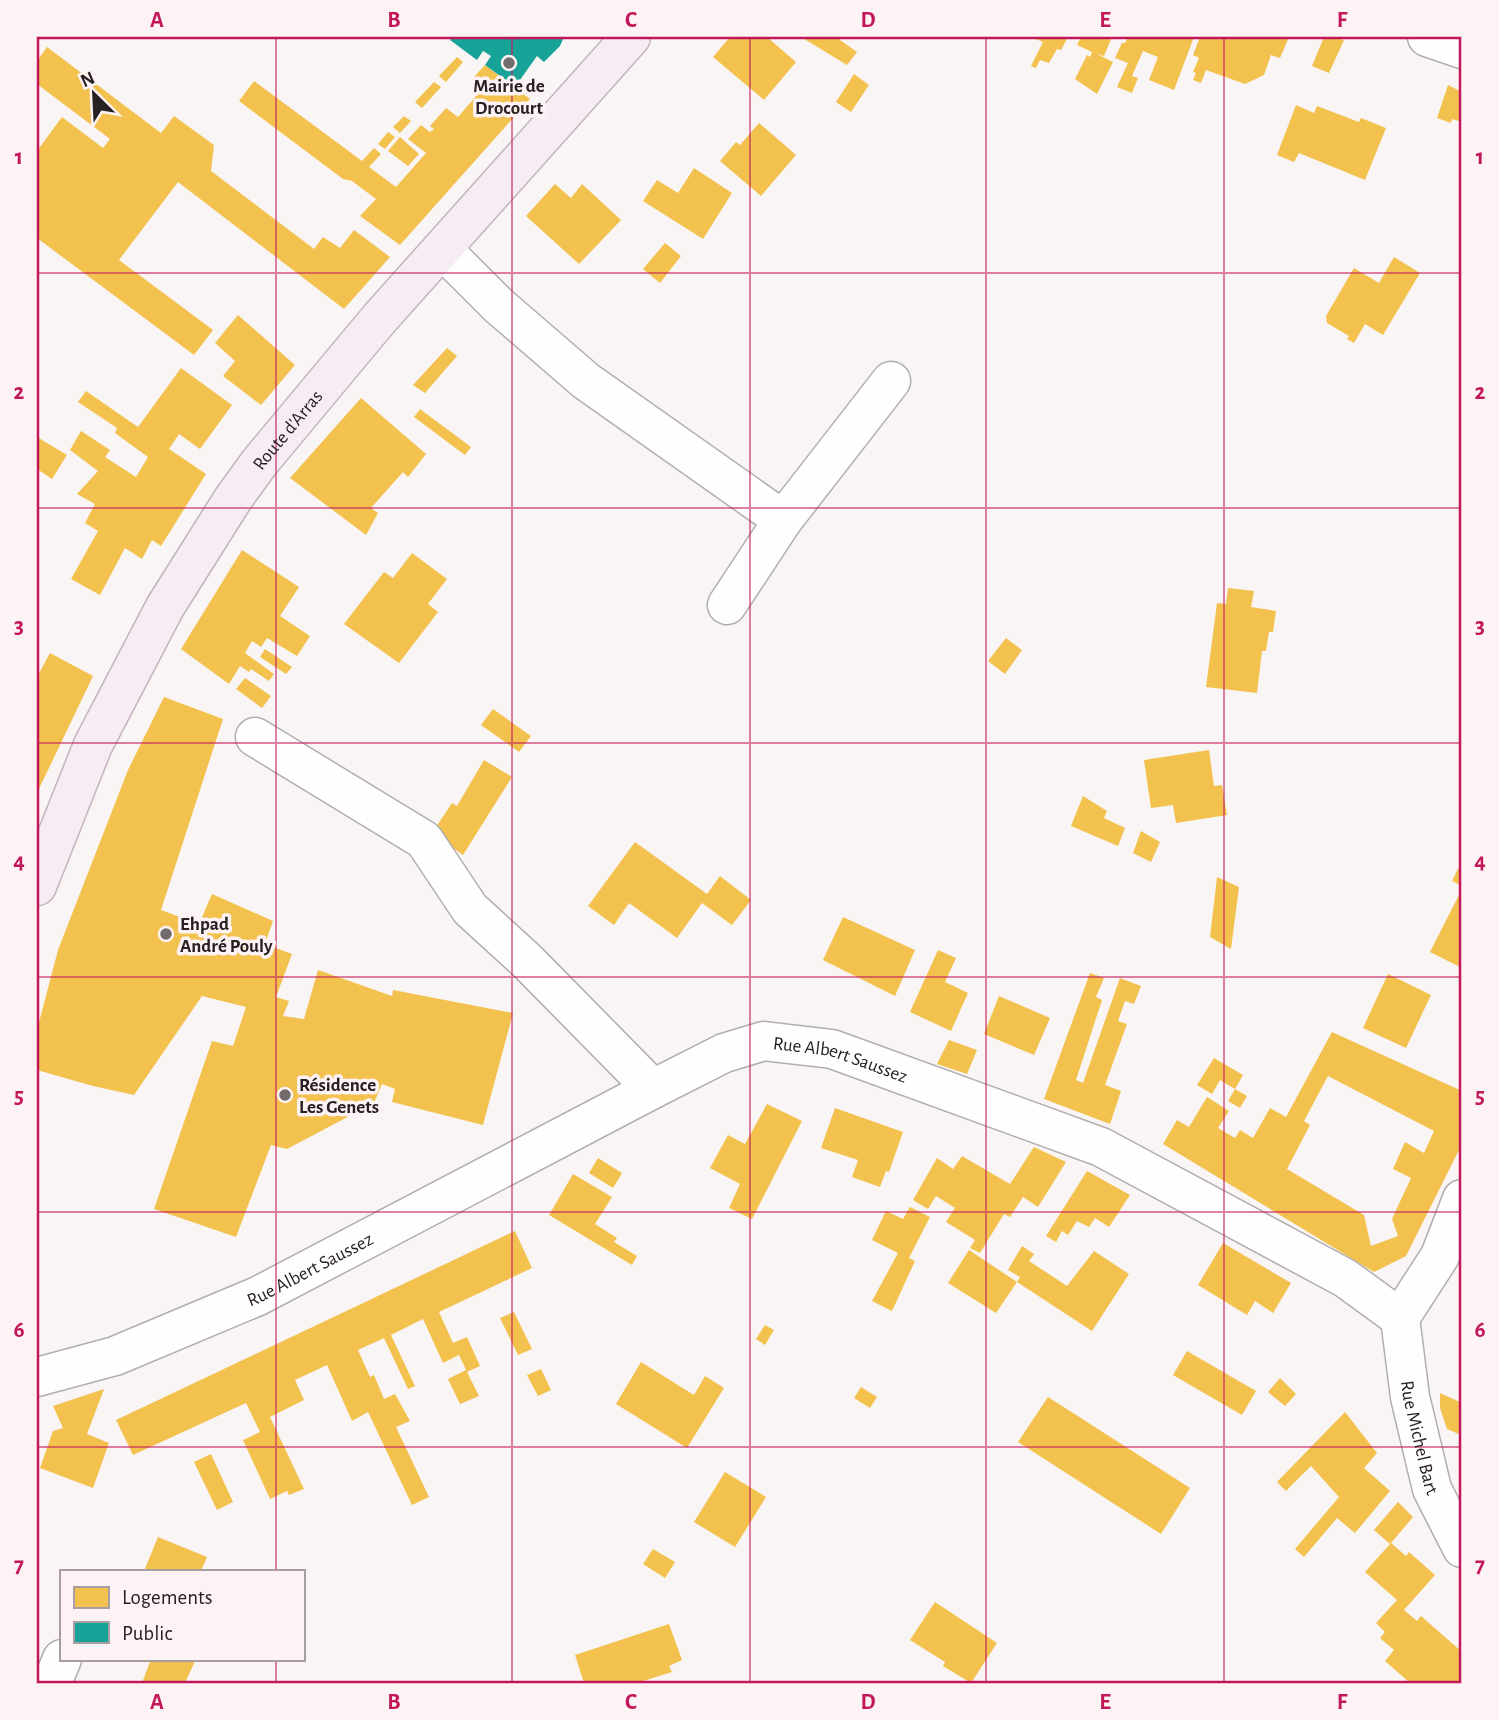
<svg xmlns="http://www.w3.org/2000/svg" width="1499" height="1720" font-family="'Alegreya Sans',sans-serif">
	<rect width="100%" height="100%" fill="#faf5f5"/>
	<!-- homes -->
	<path fill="#f2c14e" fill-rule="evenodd" d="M730 37H767L796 62 764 100 713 57Z
		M801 37H842L840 40 857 52 847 65Z
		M1031 37H1068L1061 50 1057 49 1049 63 1040 60 1036 68 1031 66 1043 42Z
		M1081 37H1112L1104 56 1097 54 1113 62 1097 94 1075 79 1087 55 1090 57 1092 52 1077 45Z
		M1128 37H1194L1174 90 1149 80 1158 57 1143 51 1132 76 1138 78 1132 93 1117 87 1128 63 1115 58 1122 43H1125Z
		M1200 37H1289L1280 58 1271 55 1264 75 1245 84 1206 70 1201 83 1193 80 1196 73 1193 72 1199 58 1193 55Z
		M1324 37H1335L1344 40 1329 73 1312 66Z
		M47 47 161 133 174 116 214 145 211 171 314 249 323 237 340 248 354 230 390 257 344 309 178 182 119 260 213 330 194 355 37 238V151L62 117 103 148 110 139 37 84V61Z
		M457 57 463 62 446 82 439 76Z
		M485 65 530 99 400 245 360 216 376 199 352 181 343 179 239 101 254 81 362 161 374 148 381 154 369 167 396 187 426 153 408 139 421 125 430 132 434 129 430 126 446 108 458 117 483 88 473 78Z
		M854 74 869 85 851 112 836 102Z
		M434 82 441 87 422 108 415 102Z
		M1448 85 1462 92V122L1452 119 1451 123 1437 118Z
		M1296 105 1314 113 1317 106 1359 122 1361 118 1386 128 1365 180 1299 153 1294 162 1277 155Z
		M404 116 411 121 400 133 393 127Z
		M759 123 796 155 761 196 720 161 736 142 740 145Z
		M388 132 395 137 385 149 378 144Z
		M400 137 419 154 408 166 388 151Z
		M694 168 732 193 703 239 643 201 657 180 678 193Z
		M555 184 571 198 582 184 621 220 579 264 526 216Z
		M665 243 681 256 660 283 643 269Z
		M1394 257 1420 273 1383 335 1365 324 1354 343 1347 339 1349 336 1327 323 1326 316 1354 268 1379 283Z
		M238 315 295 365 261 405 223 376 235 361 215 343Z
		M447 348 457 356 425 393 413 385Z
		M181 368 232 405 200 449 179 434 169 449 206 474 161 546 152 540 142 559 125 548 100 595 71 579 98 531 85 523 95 504 77 494 98 471 70 450 81 431 110 450 105 457 136 477 148 457 115 433 117 428 78 402 86 391 138 427Z
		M361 398 426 454 408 477 403 472 371 508 378 513 366 535 290 478Z
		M420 409 471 447 465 455 414 417Z
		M37 437 67 455 52 479 37 469Z
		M242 550 299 587 280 616 310 636 297 656 267 638 261 647 252 641 245 653 274 674 269 681 251 669 249 672 240 666 229 684 181 649Z
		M412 553 447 579 428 604 438 612 399 663 344 624 384 572 393 578Z
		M1228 588 1254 591 1251 607 1276 611 1273 632H1269L1266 651H1262L1257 693 1206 687 1217 603 1226 604Z
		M1006 638 1022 650 1005 674 988 661Z
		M265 649 292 667 286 674 260 657Z
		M50 653 93 676 37 793V677Z
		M245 678 271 696 262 708 236 689Z
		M164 697 223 719 161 910 199 924 212 894 273 921 265 944 292 954 276 997 289 1001 283 1016 304 1019 318 970 392 996 393 990 513 1013 483 1125 392 1102 395 1089 382 1084 374 1103 287 1149 271 1145 236 1237 154 1209 212 1041 233 1046 246 1007 202 996 134 1095 93 1086 37 1070V1030L58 950 128 770Z
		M493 709 531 736 519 752 481 725Z
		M1209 750 1214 786 1222 785 1227 815 1176 823 1173 805 1151 808 1144 760Z
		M484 760 512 777 463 855 432 833 452 803 457 806Z
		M1083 796 1107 811 1104 818 1125 828 1118 846 1071 826Z
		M1141 831 1160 842 1151 862 1133 853Z
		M635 842 707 894 720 876 751 900 732 925 702 903 677 938 629 903 614 925 588 906Z
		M1462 861V886L1452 881Z
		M1217 877 1239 887 1231 949 1210 937Z
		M1462 889V968L1430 952Z
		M843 917 915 950 895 996 823 960Z
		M938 950 956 958 945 982 968 993 951 1031 910 1012Z
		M1090 973 1104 978 1096 997 1102 1000 1076 1080 1083 1083 1120 978 1141 986 1134 1004 1125 1001 1118 1021 1127 1024 1105 1085 1121 1091 1110 1124 1044 1099Z
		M1388 974 1431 995 1406 1048 1363 1028Z
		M999 996 1050 1018 1034 1055 984 1034Z
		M1332 1032 1462 1091V1144L1406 1256 1374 1272 1163 1144 1177 1120 1189 1127 1207 1097 1229 1111 1218 1128 1235 1138 1240 1130 1253 1138 1270 1108 1286 1117ZM1328 1076 1434 1131 1424 1153 1405 1142 1393 1169 1411 1178 1392 1219 1398 1236 1371 1246 1364 1215 1287 1169 1310 1125 1304 1121Z
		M949 1040 977 1050 967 1074 937 1064Z
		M1214 1058 1243 1075 1235 1089 1220 1080 1212 1094 1197 1085Z
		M1235 1089 1247 1096 1240 1108 1228 1101Z
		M767 1104 802 1121 752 1219 729 1208 740 1184 710 1168 728 1135 745 1144Z
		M835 1108 903 1132 889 1172 886 1171 880 1187 852 1177 858 1160 821 1148Z
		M1034 1147 1066 1162 1038 1207 1023 1197 1010 1217 1004 1214 980 1253 970 1248 975 1240 946 1222 955 1208 936 1196 928 1209 913 1200 937 1158 953 1169 962 1156 1010 1184Z
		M598 1158 622 1173 613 1188 589 1173Z
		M1087 1171 1130 1195 1109 1227 1095 1218 1089 1227 1077 1221 1068 1235 1062 1231 1056 1242 1046 1236Z
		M573 1174 612 1197 595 1224 617 1238 614 1242 637 1256 632 1265 549 1215Z
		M910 1207 930 1217 909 1258 915 1261 892 1311 872 1301 898 1253 872 1240 886 1211 903 1219Z
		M515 1231 532 1268 439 1312 453 1343 467 1337 480 1366 467 1372 459 1355 443 1363 423 1319 391 1335 415 1386 408 1389 384 1338 358 1350 370 1377 374 1375 384 1399 395 1394 410 1421 396 1427 429 1497 412 1505 368 1412 352 1421 327 1365 295 1380 304 1400 270 1417 304 1489 289 1495 287 1491 270 1499 243 1440 260 1432 246 1403 133 1455 116 1420Z
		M1223 1243 1291 1283 1273 1313 1255 1301 1247 1315 1198 1285Z
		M1022 1246 1034 1254 1029 1261 1067 1286 1094 1251 1129 1274 1092 1331 1017 1282 1020 1277 1008 1270Z
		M969 1250 1017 1282 996 1313 948 1283Z
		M514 1312 532 1349 518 1355 500 1318Z
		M765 1325 774 1330 765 1345 756 1339Z
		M1187 1351 1256 1391 1242 1415 1173 1375Z
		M641 1362 694 1395 705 1376 724 1388 687 1448 616 1404Z
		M541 1369 551 1390 538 1396 527 1375Z
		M466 1370 479 1396 460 1404 448 1379Z
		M1280 1378 1296 1394 1285 1406 1268 1392Z
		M861 1387 877 1397 870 1408 854 1398Z
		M104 1389 87 1434 109 1443 93 1488 40 1468 53 1431 63 1428 53 1406Z
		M1440 1393 1462 1403V1440L1459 1438 1461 1435 1447 1429 1440 1408Z
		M1048 1397 1190 1488 1161 1534 1018 1442Z
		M1345 1412 1377 1453 1364 1468 1390 1491 1355 1533 1337 1518 1304 1557 1295 1549 1339 1497 1311 1466 1286 1491 1277 1482Z
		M211 1454 233 1502 217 1510 194 1462Z
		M725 1472 766 1497 735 1547 694 1522Z
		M1398 1502 1413 1517 1391 1543 1406 1556 1409 1552 1435 1575 1404 1610 1417 1621 1421 1616 1462 1652V1683H1410L1385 1661 1394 1650 1380 1638 1385 1632 1376 1623 1397 1600 1365 1572 1390 1544 1374 1530Z
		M158 1537 207 1557 201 1571H144Z
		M653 1549 675 1562 665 1578 643 1564Z
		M935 1602 997 1643 971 1683 943 1666 945 1662 910 1640Z
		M669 1624 682 1660 669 1666 672 1672 637 1683H584L575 1655Z
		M151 1659H196L185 1683H142Z"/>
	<!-- public -->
	<path fill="#17a398" d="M452 37H564L560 46 544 62 537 56 515 87 485 65 491 56 483 51 477 60 450 40Z"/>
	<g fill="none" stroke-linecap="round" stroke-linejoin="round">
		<!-- minor casing -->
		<g stroke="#b2adae" stroke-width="41">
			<g id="minor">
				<path d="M1427 37 1462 49"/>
				<path d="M442 249 499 306 586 381 783 520 891 381"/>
				<path d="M727 605 783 520"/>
				<path d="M255 737 424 840 470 909 528 962 653 1089"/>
				<path id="s1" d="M1400 1318 1410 1397 1432 1489 1462 1548"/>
				<path d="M1400 1318 1440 1256 1462 1199"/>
				<path id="s2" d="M37 1377 115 1356 258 1296 653 1089 724 1053 764 1041 832 1049 1101 1147 1345 1278 1400 1318"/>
				<path d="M52 1683 62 1659"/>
			</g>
		</g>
		<!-- major casing -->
		<g stroke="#c3b3be" stroke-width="41">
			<g id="major">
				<path id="s3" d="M37 886 93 745 165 607 233 499 259 463 379 319 631 37"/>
			</g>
		</g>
		<!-- minor -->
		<use href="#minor" stroke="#fefefe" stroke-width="38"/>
		<!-- major -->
		<use href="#major" stroke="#f6ecf3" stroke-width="38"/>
	</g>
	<!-- grid -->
	<path fill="none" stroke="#c2185b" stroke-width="2" stroke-opacity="0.55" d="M276 37V1571M512 37V1683M750 37V1683M986 37V1683M1224 37V1683M37 273H1462M37 508H1462M37 743H1462M37 977H1462M37 1212H1462M37 1447H1462M276 1659V1683"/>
	<!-- markers -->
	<g fill="#726b6c" stroke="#fdf2f4" stroke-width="2.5">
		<circle cx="509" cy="63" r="7"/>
		<circle cx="166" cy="934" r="7"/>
		<circle cx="285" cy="1095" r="7"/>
	</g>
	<g text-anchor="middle" stroke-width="7" stroke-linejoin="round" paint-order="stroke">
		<!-- poi labels -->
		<g font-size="19" font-weight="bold" fill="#282123" stroke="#fdf2f4" text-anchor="start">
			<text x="509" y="92" text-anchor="middle">Mairie de<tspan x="509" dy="22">Drocourt</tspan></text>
			<text x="180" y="930">Ehpad<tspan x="180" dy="22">André Pouly</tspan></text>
			<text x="299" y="1091">Résidence<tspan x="299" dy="22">Les Genets</tspan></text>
		</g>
		<!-- street labels -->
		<g font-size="19" fill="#282123" stroke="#fdf2f4">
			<text dy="7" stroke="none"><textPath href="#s3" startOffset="523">Route d'Arras</textPath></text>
			<text dy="7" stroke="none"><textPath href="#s2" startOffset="882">Rue Albert Saussez</textPath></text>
			<text dy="7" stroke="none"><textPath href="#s2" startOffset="294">Rue Albert Saussez</textPath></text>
			<text dy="7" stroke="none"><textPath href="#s1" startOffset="121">Rue Michel Bart</textPath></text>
		</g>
	</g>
	<!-- border -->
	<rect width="1499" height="1720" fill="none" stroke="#fdf2f4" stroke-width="77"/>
	<!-- legend -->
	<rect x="60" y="1570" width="245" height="91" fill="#fdf2f4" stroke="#a89ea0" stroke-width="2"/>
	<rect x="74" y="1587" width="35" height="21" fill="#f2c14e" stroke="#a89ea0" stroke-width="2"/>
	<text x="122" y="1604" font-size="21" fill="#282123">Logements</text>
	<rect x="74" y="1622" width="35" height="21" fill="#17a398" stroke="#a89ea0" stroke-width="2"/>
	<text x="122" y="1640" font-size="21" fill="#282123">Public</text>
	<!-- north arrow -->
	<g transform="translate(94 94) rotate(336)" stroke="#fdf2f4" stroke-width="5" paint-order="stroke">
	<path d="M0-5L12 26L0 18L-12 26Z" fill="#282123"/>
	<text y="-10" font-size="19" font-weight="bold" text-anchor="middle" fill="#282123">N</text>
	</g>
	<rect x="38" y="38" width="1422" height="1644" fill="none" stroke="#c2185b" stroke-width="2.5"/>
	<g font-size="23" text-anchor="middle" font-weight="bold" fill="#c2185b">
		<text x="157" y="27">A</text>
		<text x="394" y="27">B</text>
		<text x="631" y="27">C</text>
		<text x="868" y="27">D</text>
		<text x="1105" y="27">E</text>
		<text x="1342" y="27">F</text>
		<text x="19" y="164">1</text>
		<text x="1480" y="164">1</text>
		<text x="19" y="399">2</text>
		<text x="1480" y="399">2</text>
		<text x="19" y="633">3</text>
		<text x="1480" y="633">3</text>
		<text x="19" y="868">4</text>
		<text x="1480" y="868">4</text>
		<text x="19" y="1103">5</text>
		<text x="1480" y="1103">5</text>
		<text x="19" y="1337">6</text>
		<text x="1480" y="1337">6</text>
		<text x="19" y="1572">7</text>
		<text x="1480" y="1572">7</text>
		<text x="157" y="1709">A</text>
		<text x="394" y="1709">B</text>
		<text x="631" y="1709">C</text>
		<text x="868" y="1709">D</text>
		<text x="1105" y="1709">E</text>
		<text x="1342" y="1709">F</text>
	</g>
</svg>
